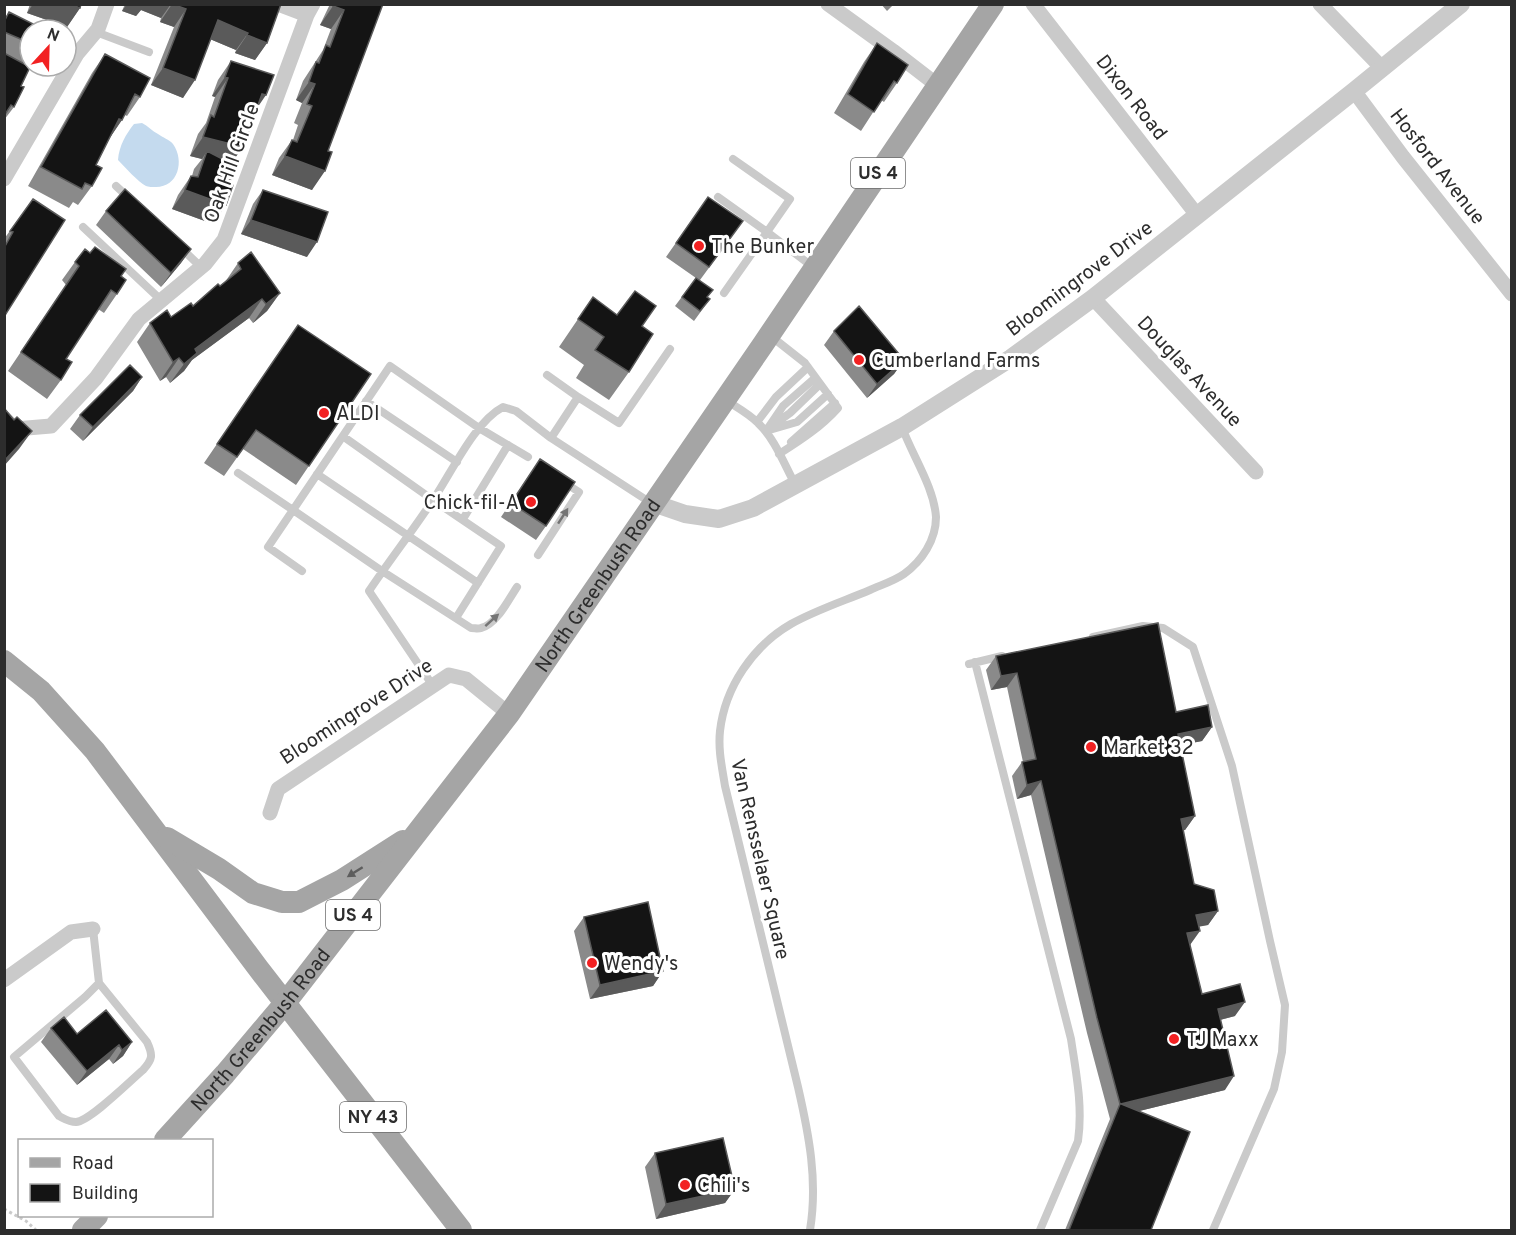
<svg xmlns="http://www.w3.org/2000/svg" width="1516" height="1235" font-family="Overpass,sans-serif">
	<rect width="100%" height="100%" fill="#fff"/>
	<!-- water -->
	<path fill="#c4daee" d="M142 123C148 126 152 131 158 134 163 138 169 139 173 144 185 161 178 187 156 187 153 187 148 187 146 186 138 182 125 167 118 160 119 146 126 134 134 124Z"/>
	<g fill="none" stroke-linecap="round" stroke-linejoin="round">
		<!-- path -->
		<path stroke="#cacaca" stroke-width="3" stroke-dasharray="3 3" stroke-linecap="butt" d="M4 1209 26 1221 36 1230"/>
		<!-- service -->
		<path stroke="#cacaca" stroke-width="8" d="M96 32 149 52
			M733 159 790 199 767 232 813 267
			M116 186 128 197
			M718 197 767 232 724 293
			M83 227 161 300
			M180 247 201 267
			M772 337 805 363 838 408C821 427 801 440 779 454
			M547 375 578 397
			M366 401 457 462
			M727 401C738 408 749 414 758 423 775 439 784 464 795 484
			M757 422 776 397 808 367
			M772 426 790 413 820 384
			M766 431 797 422 828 394
			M766 431 783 406 815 378
			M344 437 433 500 501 546 456 618
			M551 438 578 397 619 423 670 349
			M791 442 835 403
			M238 473 293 510 268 547 302 571
			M317 474 478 583
			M463 519 508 445
			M538 555 579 492 565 483
			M517 587C509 599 496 625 481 628 478 629 475 628 471 628L382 571 293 510 390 366 479 428 528 457
			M1093 637 1143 626 1163 628 1193 647 1232 766 1270 941 1285 1005 1282 1052 1274 1089 1213 1230
			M975 662 1071 1039C1076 1073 1083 1106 1078 1141L1040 1230
			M969 664 1002 656
			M433 686 369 591C389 561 411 533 431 503 450 476 474 422 503 407L516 411 551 438 651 503
			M93 929 99 983 85 997 14 1057 59 1116C65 1119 69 1122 76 1122 90 1121 130 1081 143 1070 153 1059 153 1055 147 1042L99 983
			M810 1230C818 1181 809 1135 798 1087L725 786C722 767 718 750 720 731 725 687 753 646 791 624 816 610 844 601 870 590 881 585 894 581 904 574 922 561 936 540 936 517 934 487 912 455 902 427"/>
		<!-- minor -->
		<path stroke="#cacaca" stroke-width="15" d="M278 4 307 15
			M828 4 893 51 937 85
			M1033 4 1197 215
			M1320 4 1382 68
			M77 54 98 29 107 4
			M1354 91 1403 157 1512 294
			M4 179 77 54 66 48
			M1093 298 1256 472
			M4 418 15 429 51 426 96 378 139 319 205 264 224 240 307 15 313 4
			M270 813 278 789 449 675 466 679 509 714
			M4 980 71 932 93 929"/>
		<!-- tertiary -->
		<path stroke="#cacaca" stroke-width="18" d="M653 503 685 514 719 519 753 508 902 427 1011 358 1093 298 1354 91 1461 4"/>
		<!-- primary -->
		<g stroke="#a5a5a5" stroke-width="22">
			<path d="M4 661 41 691 95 751 258 968 461 1230"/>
			<path d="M167 838 219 869 253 893 282 902H299L342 880 403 841"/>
			<path id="s1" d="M165 1140 225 1074 285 1003 509 714 764 343 993 4"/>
			<path d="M83 1230 97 1216"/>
		</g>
	</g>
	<!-- wall -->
	<path fill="#8a8a8a" d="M30 4H81L80 8 67 27 27 13Z
		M125 4H281L267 43 255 60 235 53 236 50 210 39 183 98 151 85 174 27 160 22 161 18 141 10 136 16 122 11Z
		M330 4H383L312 190 272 175 279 158 292 140H293L298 125 294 123 302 103 296 100 303 81 323 50 331 29 320 25Z
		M881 4H894L887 11Z
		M9 12 30 30V66H33L31 68H30L21 86 14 107 4 120V19Z
		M877 43 897 83 884 102 881 100 861 131 834 113 864 62Z
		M105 54 140 97 127 116 125 115 109 139 96 165 92 186 78 205 73 202 69 208 28 186 92 73Z
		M231 61 256 109 243 147 231 163 213 224 172 209 178 195 191 176H192L194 169 202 159 190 156 198 134 206 123 215 97 212 96 218 80Z
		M263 190 307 257 241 234 253 204Z
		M708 197 733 235 700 280 708 298 710 299 694 321 675 306 696 278 666 257Z
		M33 199 4 317V239Z
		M106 211 191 249 181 263 161 287 96 225Z
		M75 262 121 276 117 294 104 313 98 309 66 359 61 380 47 399 8 371 66 285 62 280Z
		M238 263 280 293 267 311 253 323 249 318 192 360 184 371 170 383 166 377 160 381 137 342 150 323 171 317 193 306 220 286 225 282Z
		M593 297 617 315 642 326 629 372 609 400 576 378 584 365 559 347Z
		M298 325 371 374 296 485 243 449 224 476 204 463Z
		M834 331 904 360 894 374 867 398 824 345Z
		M142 377 133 391 83 441 70 429 80 415Z
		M540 459 546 526 536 540 501 517Z
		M996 656 1176 712 1212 727 1202 741 1180 745 1195 816 1185 830H1183L1194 884 1218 911 1208 925 1199 926 1190 945 1202 994 1235 1016 1220 1020 1225 1090 1139 1111 1151 1230H1065L1110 1119 1087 1033 1031 795 1017 799 1012 776 1022 762H1023L1007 687 991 690 986 670Z
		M584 917 663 971 653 986 590 999 574 931Z
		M51 1028 77 1034 132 1042 123 1056 113 1064 109 1059 77 1085 41 1042Z
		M655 1153 735 1189 725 1203 656 1219 645 1167Z"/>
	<!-- shaded-wall -->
	<path fill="#5a5a5a" d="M33 4H70L80 8 67 27 27 13Z
		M127 4H171L161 18 141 10 136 16 122 11Z
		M172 4 186 9 174 27 160 22Z
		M333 6 344 10 331 29 320 25Z
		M218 20 248 33 236 50 205 37Z
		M247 35 267 43 255 60 235 53Z
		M163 68 195 80 183 98 151 85Z
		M225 77 228 78 215 97 212 96Z
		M309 82 315 84 302 103 296 100Z
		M262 94 266 95 253 114Z
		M119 119 122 120 109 139Z
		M203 137 243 147 230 165 207 151 202 159 190 156Z
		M285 156 325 171 312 190 272 175Z
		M185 190 226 205 213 224 172 209Z
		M251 220 317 242 307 257 241 234Z
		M191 249 181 263 161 287 171 273Z
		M280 293 267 311 253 323 266 304Z
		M262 299 249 318 192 360 184 371 170 383 195 349Z
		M179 358 166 377 160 381 173 362Z
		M904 360 894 374 867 398 877 384Z
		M142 377 133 391 83 441 93 427Z
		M32 431 19 449 4 466V461Z
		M1017 673 1007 687 991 690 1001 676Z
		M1212 727 1202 741 1168 748 1178 734Z
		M1041 781 1031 795 1017 799 1027 785Z
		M1195 816 1185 830 1171 833 1181 819Z
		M1218 911 1208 925 1187 929 1196 915Z
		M1200 931 1190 945 1187 933Z
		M663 971 653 986 590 999 600 985Z
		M1245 1002 1235 1016 1208 1023 1218 1009Z
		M132 1042 123 1056 113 1064 122 1050Z
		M119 1045 109 1059 77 1085 87 1071Z
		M1234 1076 1225 1090 1115 1117 1121 1104Z
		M735 1189 725 1203 656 1219 666 1204Z"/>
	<!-- building -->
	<path fill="#141414" stroke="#5a5a5a" stroke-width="1.5" d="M70 4H81L80 8Z
		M172 4H281L267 43 247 35 248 33 218 20 195 80 163 68 186 9Z
		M334 4H383L328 151 332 152 325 171 285 156 292 140 297 142 312 106 307 104 315 84 309 82 316 62 319 63 326 45 330 47 344 10 333 6Z
		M9 12 45 30H30V43L4 32V22Z
		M877 43 908 65 897 83 894 81 874 112 848 94Z
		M4 53 30 67 21 86 24 87 14 107 11 105 4 116Z
		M105 54 150 78 140 97 135 94 122 120 119 119 96 165 102 168 92 186 85 183 82 189 41 167Z
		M231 61 274 75 266 95 262 94 243 147 203 137 211 115 214 117 228 78 225 77Z
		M207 151 236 166 229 184 233 185 226 205 185 190 191 176 198 177Z
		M125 189 191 249 171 273 106 211Z
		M263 190 328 212 317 242 251 220Z
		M708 197 743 221 709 267 676 243Z
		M33 199 65 220 4 317V248L13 232 10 231Z
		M95 247 126 269 121 276 126 280 117 294 111 290 66 359 72 362 61 380 21 352 79 266 75 262 85 249 90 253Z
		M251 252 280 293 266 304 262 299 195 349 197 353 184 364 179 358 173 362 150 323 167 310 171 317 191 303 193 306 218 284 220 286 241 269 238 263Z
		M696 278 713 290 707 297 710 299 700 311 682 297Z
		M635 291 656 306 642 326 653 334 629 372 595 350 604 337 578 319 593 297 617 315Z
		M859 306 904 360 877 384 834 331Z
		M298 325 371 374 309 466 256 430 237 457 217 444Z
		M130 365 142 377 93 427 80 415Z
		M4 408 14 420 17 417 32 431 4 461Z
		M540 459 575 482 546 526 511 503Z
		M1158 623 1176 712 1208 705 1212 727 1178 734 1195 816 1181 819 1194 884 1214 890 1218 911 1196 915 1200 931 1187 933 1202 994 1240 984 1245 1002 1218 1009 1234 1076 1121 1104 1190 1132 1151 1230H1069L1120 1104 1097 1018 1041 781 1027 785 1022 762 1036 759 1017 673 1001 676 996 656Z
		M648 902 663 971 600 985 584 917Z
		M106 1010 132 1042 122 1050 119 1045 87 1071 51 1028 64 1017 77 1034Z
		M723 1138 735 1189 666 1204 655 1153Z"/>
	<!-- one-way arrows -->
	<defs><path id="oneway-solid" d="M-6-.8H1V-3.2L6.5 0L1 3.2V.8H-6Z" transform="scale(1.5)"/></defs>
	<g fill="#747474">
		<use href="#oneway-solid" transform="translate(563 516) rotate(-57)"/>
		<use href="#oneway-solid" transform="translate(492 620) rotate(-42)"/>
	</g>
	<use fill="#5d5d5d" href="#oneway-solid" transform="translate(355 872) rotate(148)"/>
	<!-- markers -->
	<g fill="#f22122" stroke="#fff" stroke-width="2">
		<circle cx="699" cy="246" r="6"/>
		<circle cx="859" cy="360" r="6"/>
		<circle cx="324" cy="413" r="6"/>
		<circle cx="531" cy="502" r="6"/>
		<circle cx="1091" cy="747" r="6"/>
		<circle cx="592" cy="963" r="6"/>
		<circle cx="1174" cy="1039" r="6"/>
		<circle cx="685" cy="1185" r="6"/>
	</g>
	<g text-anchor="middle" stroke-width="6" stroke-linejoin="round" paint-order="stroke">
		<!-- shield labels -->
		<g fill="#fff" stroke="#6c6c6c" stroke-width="1.5">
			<rect x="851" y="158" width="54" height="30" rx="4.5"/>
			<rect x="326" y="900" width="54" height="30" rx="4.5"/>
			<rect x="340" y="1102" width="66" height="30" rx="4.5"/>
		</g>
		<g font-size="18" font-weight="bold" fill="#2d2d2d">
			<text x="878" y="179">US 4</text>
			<text x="353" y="921">US 4</text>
			<text x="373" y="1123">NY 43</text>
		</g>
		<!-- street labels -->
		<g font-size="20" fill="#2d2d2d" stroke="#fff">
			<text transform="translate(1132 97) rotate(52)" y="7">Dixon Road</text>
			<text transform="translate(231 163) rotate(-70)" y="7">Oak Hill Circle</text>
			<text transform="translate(1438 166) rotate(52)" y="7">Hosford Avenue</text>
			<text transform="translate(1079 278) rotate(-37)" y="7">Bloomingrove Drive</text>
			<text transform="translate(1190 371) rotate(47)" y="7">Douglas Avenue</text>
			<text dy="7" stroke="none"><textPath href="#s1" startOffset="704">North Greenbush Road</textPath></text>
			<text transform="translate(356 711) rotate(-33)" y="7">Bloomingrove Drive</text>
			<text transform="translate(761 859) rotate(77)" y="7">Van Rensselaer Square</text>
			<text dy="7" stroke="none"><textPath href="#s1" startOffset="146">North Greenbush Road</textPath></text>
		</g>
		<!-- poi labels -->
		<g font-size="20" fill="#2d2d2d" stroke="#fff" text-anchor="start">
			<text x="711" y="253">The Bunker</text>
			<text x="871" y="367">Cumberland Farms</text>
			<text x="336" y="420">ALDI</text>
			<text x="519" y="509" text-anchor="end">Chick-fil-A</text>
			<text x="1103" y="754">Market 32</text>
			<text x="604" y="970">Wendy's</text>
			<text x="1186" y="1046">TJ Maxx</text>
			<text x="697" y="1192">Chili's</text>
		</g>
	</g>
	<!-- border -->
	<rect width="1516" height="1235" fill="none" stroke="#2d2d2d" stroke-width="12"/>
	<!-- legend -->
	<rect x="18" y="1139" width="195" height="78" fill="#ffffff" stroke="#ababab" stroke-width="1.5"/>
	<rect x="30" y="1158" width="30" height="9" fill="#a5a5a5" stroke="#ababab" stroke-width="1.5"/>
	<text x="72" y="1169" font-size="18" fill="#2d2d2d">Road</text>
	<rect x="30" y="1184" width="30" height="18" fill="#141414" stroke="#ababab" stroke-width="1.5"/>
	<text x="72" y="1199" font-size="18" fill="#2d2d2d">Building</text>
	<!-- north arrow -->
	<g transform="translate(48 48) rotate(22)"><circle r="28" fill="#ffffff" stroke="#ababab" stroke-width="1.5"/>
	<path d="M0-4.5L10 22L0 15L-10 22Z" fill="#f22122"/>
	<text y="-9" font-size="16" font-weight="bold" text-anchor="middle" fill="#2d2d2d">N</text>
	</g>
</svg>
